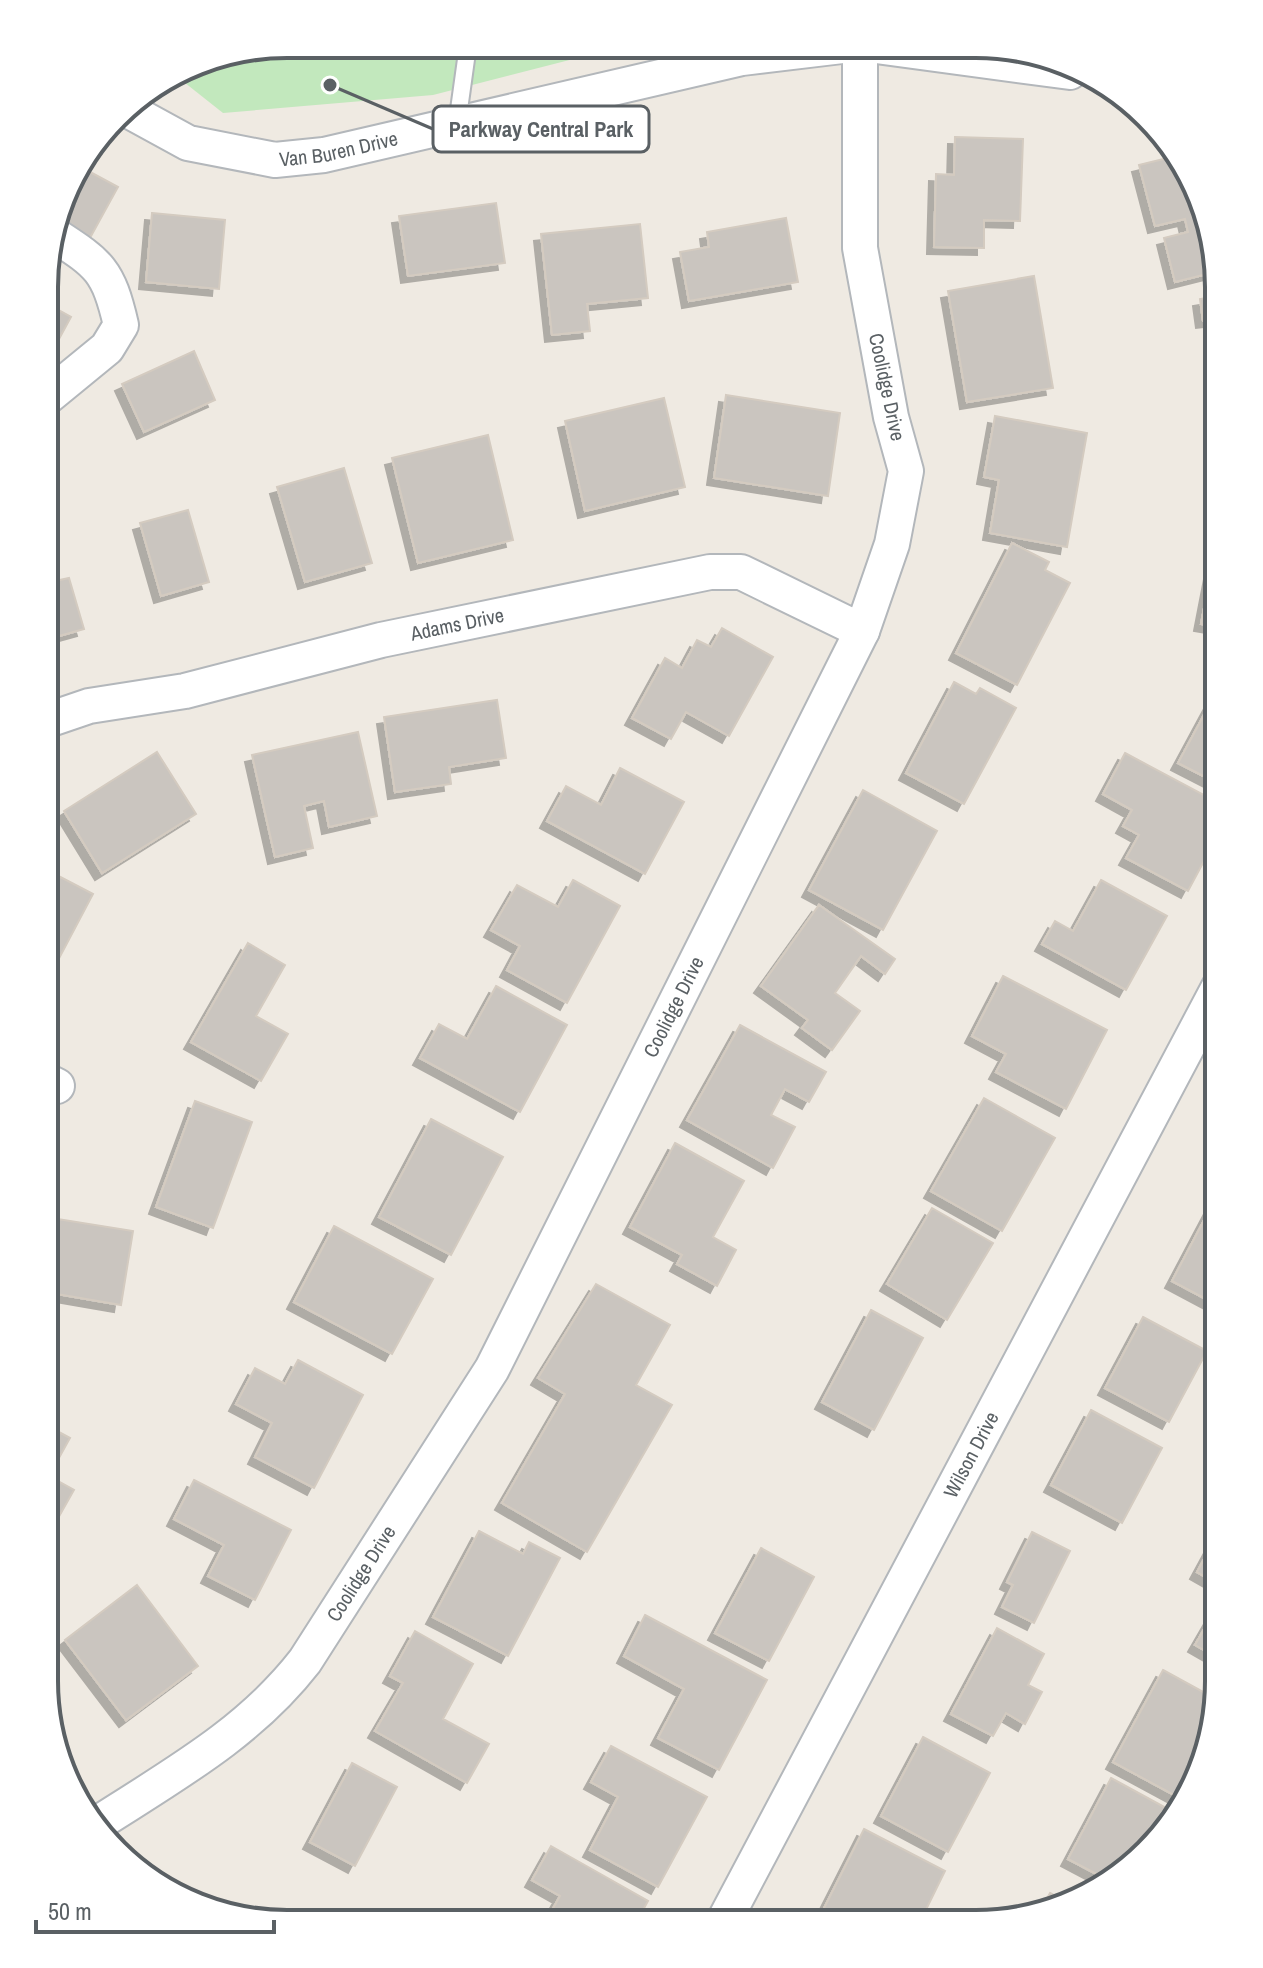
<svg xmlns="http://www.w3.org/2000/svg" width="1263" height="1968" font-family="'Archivo Narrow',sans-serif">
	<defs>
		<filter id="shadow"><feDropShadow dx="-7" dy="7" stdDeviation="0" flood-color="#0004"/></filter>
	</defs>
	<rect width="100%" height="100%" fill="#efeae2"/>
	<!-- green -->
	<path fill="#c2e8bd" d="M287 44 628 45 433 95 223 113 175 75 195 62Z"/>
	<!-- building -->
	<path fill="#cac5bf" stroke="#d4cbc0" stroke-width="2" filter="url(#shadow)" d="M955 137 1023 139 1020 221 984 220V248L934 247 936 174 954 175Z
		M1172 157 1200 194 1213 255 1207 256 1211 273 1175 282 1164 238 1188 232 1185 219 1155 226 1139 165Z
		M79 166 118 187 90 238 57 221 69 179Z
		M496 203 505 263 408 276 399 216Z
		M152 213 225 220 219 289 146 282Z
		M786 218 798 282 689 301 680 252 709 247 707 232Z
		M640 224 648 298 587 304 590 331 552 335 541 234Z
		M1034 276 1053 388 967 402 948 291Z
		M1219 296V319L1203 321 1200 299Z
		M46 303 71 317 46 363Z
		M194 351 215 400 144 432 122 384Z
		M726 395 840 413 828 496 714 478Z
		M664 398 685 487 585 511 565 421Z
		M995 416 1087 433 1067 547 990 533 999 480 984 477Z
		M488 435 513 540 418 563 392 458Z
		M344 468 372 563 305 582 277 487Z
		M188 510 209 582 161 596 140 523Z
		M1012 543 1049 562 1045 570 1070 583 1017 685 956 653Z
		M49 559 55 581 69 578 84 629 45 640 46 560Z
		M1212 567 1219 569V627L1201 624Z
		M722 628 773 657 729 736 686 712 671 739 632 718 665 658 682 668 697 640 711 647Z
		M954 682 976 694 980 688 1016 708 964 804 906 773Z
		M1219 687V784L1178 763Z
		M497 700 506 758 449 767 451 784 395 792 384 717Z
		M358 732 377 816 329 827 324 801 304 806 313 848 275 857 252 755Z
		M157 752 196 814 102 873 64 811Z
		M1125 753 1219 803V833L1188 891 1126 858 1139 835 1123 826 1132 810 1103 794Z
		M620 768 684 802 645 874 547 821 566 786 601 805Z
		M863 790 937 831 883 930 809 890Z
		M45 869 93 894 54 968 45 963Z
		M573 880 620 906 567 1003 507 970 520 946 491 930 517 885 558 907Z
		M1101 880 1167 916 1126 990 1042 944 1055 921 1073 931Z
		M819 905 895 959 885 974 861 956 835 993 860 1011 832 1050 802 1028 808 1020 761 986Z
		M248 943 285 965 256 1016 288 1034 261 1081 191 1042Z
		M1003 976 1107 1030 1066 1109 996 1072 1006 1054 972 1036Z
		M496 986 567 1025 520 1112 420 1058 439 1024 467 1039Z
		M740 1025 826 1072 809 1102 785 1089 771 1115 795 1127 773 1168 687 1120Z
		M984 1098 1055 1138 1002 1231 931 1191Z
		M195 1101 252 1122 213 1228 156 1207Z
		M431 1119 503 1157 451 1255 379 1217Z
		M675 1143 744 1181 713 1237 736 1250 717 1286 677 1264 682 1255 630 1227Z
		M1211 1207 1219 1211V1306L1172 1281Z
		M932 1208 993 1243 947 1320 887 1284Z
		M45 1217 133 1231 121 1305 45 1292Z
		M334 1226 433 1279 392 1354 294 1302Z
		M596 1284 670 1325 636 1385 672 1405 587 1552 502 1503 565 1394 538 1378Z
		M871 1310 923 1338 874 1430 822 1402Z
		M1143 1317 1207 1351 1169 1422 1105 1388Z
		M298 1360 363 1395 314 1488 255 1457 272 1423 236 1404 255 1368 285 1384Z
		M1091 1410 1162 1448 1122 1523 1051 1485Z
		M44 1424 70 1438 49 1476 74 1490 44 1543Z
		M194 1480 291 1530 255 1600 208 1576 224 1545 174 1519Z
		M479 1531 523 1554 529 1542 560 1558 508 1656 433 1617Z
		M1032 1532 1070 1551 1034 1623 1002 1607 1013 1585 1007 1582Z
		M1216 1537 1219 1538 1218 1584 1197 1572Z
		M761 1548 814 1577 769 1661 715 1633Z
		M137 1585 198 1666 126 1720 65 1640Z
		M1218 1605V1658L1195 1645Z
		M645 1615 767 1680 719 1770 658 1738 684 1689 624 1656Z
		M997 1628 1044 1654 1028 1685 1042 1692 1025 1724 1006 1713 993 1736 951 1714Z
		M415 1631 473 1664 443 1719 489 1744 467 1783 375 1731 403 1683 390 1676Z
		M1163 1670 1218 1700 1201 1773 1185 1801 1113 1762Z
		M923 1737 990 1773 948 1852 881 1816Z
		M611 1746 707 1797 658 1887 590 1850 618 1797 591 1782Z
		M352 1763 397 1787 355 1866 310 1842Z
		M1111 1778 1177 1814 1169 1828 1104 1878 1068 1859Z
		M864 1829 945 1871 919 1924H816Z
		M551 1846 648 1901 636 1923H545L560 1896 532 1880Z
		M1050 1893 1070 1904 1040 1911Z"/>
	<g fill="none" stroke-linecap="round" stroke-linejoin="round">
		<!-- lane casing -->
		<g stroke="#b3b7bb" stroke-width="20">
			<path id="lane" d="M457 124 468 45"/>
		</g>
		<!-- street casing -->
		<g stroke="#b3b7bb" stroke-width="38">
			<g id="street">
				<path d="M876 46 1070 72"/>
				<path id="s1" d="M124 108 188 143 275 160 324 155 742 58 842 46"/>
				<path d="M46 398 107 348 121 325C108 269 99 264 53 234"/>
				<path id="s2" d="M45 721 89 706 185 691 381 640 710 572H741L862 631"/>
				<path d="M45 1080 57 1086"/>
				<path id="s3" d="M100 1822C175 1774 250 1732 305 1661L492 1369 862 631 892 544 906 471 891 417 860 248V46"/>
				<path id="s4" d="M723 1923 1219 987"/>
			</g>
		</g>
		<!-- lane -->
		<use href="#lane" stroke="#fff" stroke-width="16"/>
		<!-- street -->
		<use href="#street" stroke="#fff" stroke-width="34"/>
	</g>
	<g text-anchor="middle" stroke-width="6" stroke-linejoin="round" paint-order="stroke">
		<!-- street labels -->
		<g font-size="20" fill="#5a6064" stroke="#fff">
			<text dy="7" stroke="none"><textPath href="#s1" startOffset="226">Van Buren Drive</textPath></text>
			<text transform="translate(887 387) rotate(78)" y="7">Coolidge Drive</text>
			<text dy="7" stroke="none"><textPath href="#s2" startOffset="424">Adams Drive</textPath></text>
			<text dy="7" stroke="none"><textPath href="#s3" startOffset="1014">Coolidge Drive</textPath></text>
			<text dy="7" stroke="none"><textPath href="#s4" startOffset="530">Wilson Drive</textPath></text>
			<text dy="7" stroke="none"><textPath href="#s3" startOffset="366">Coolidge Drive</textPath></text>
		</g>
	</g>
	<!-- crop -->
	<path d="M0 0H1263V1968H0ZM287 58H976A229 229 0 0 1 1205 287V1681A229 229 0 0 1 976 1910H287A229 229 0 0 1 58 1681V287A229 229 0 0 1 287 58Z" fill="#fff" fill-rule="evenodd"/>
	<path fill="none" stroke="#5a6064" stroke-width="4" d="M287 58H976A229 229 0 0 1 1205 287V1681A229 229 0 0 1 976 1910H287A229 229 0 0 1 58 1681V287A229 229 0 0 1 287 58Z"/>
	<!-- callouts -->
	<path fill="none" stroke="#5a6064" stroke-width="3" d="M330 85L433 129"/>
	<circle fill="#5a6064" stroke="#fff" stroke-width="3" cx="330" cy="85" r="8"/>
	<rect fill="#fff" stroke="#5a6064" stroke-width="3" x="433" y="106" width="216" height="46" rx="8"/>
	<g font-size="22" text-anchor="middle" font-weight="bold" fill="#5a6064">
		<text x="541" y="137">Parkway Central Park</text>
	</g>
	<!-- scale -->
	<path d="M36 1920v12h238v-12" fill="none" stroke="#5a6064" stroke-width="4"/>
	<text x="48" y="1920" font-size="24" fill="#5a6064" stroke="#ffffff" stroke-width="6" paint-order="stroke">50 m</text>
</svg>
